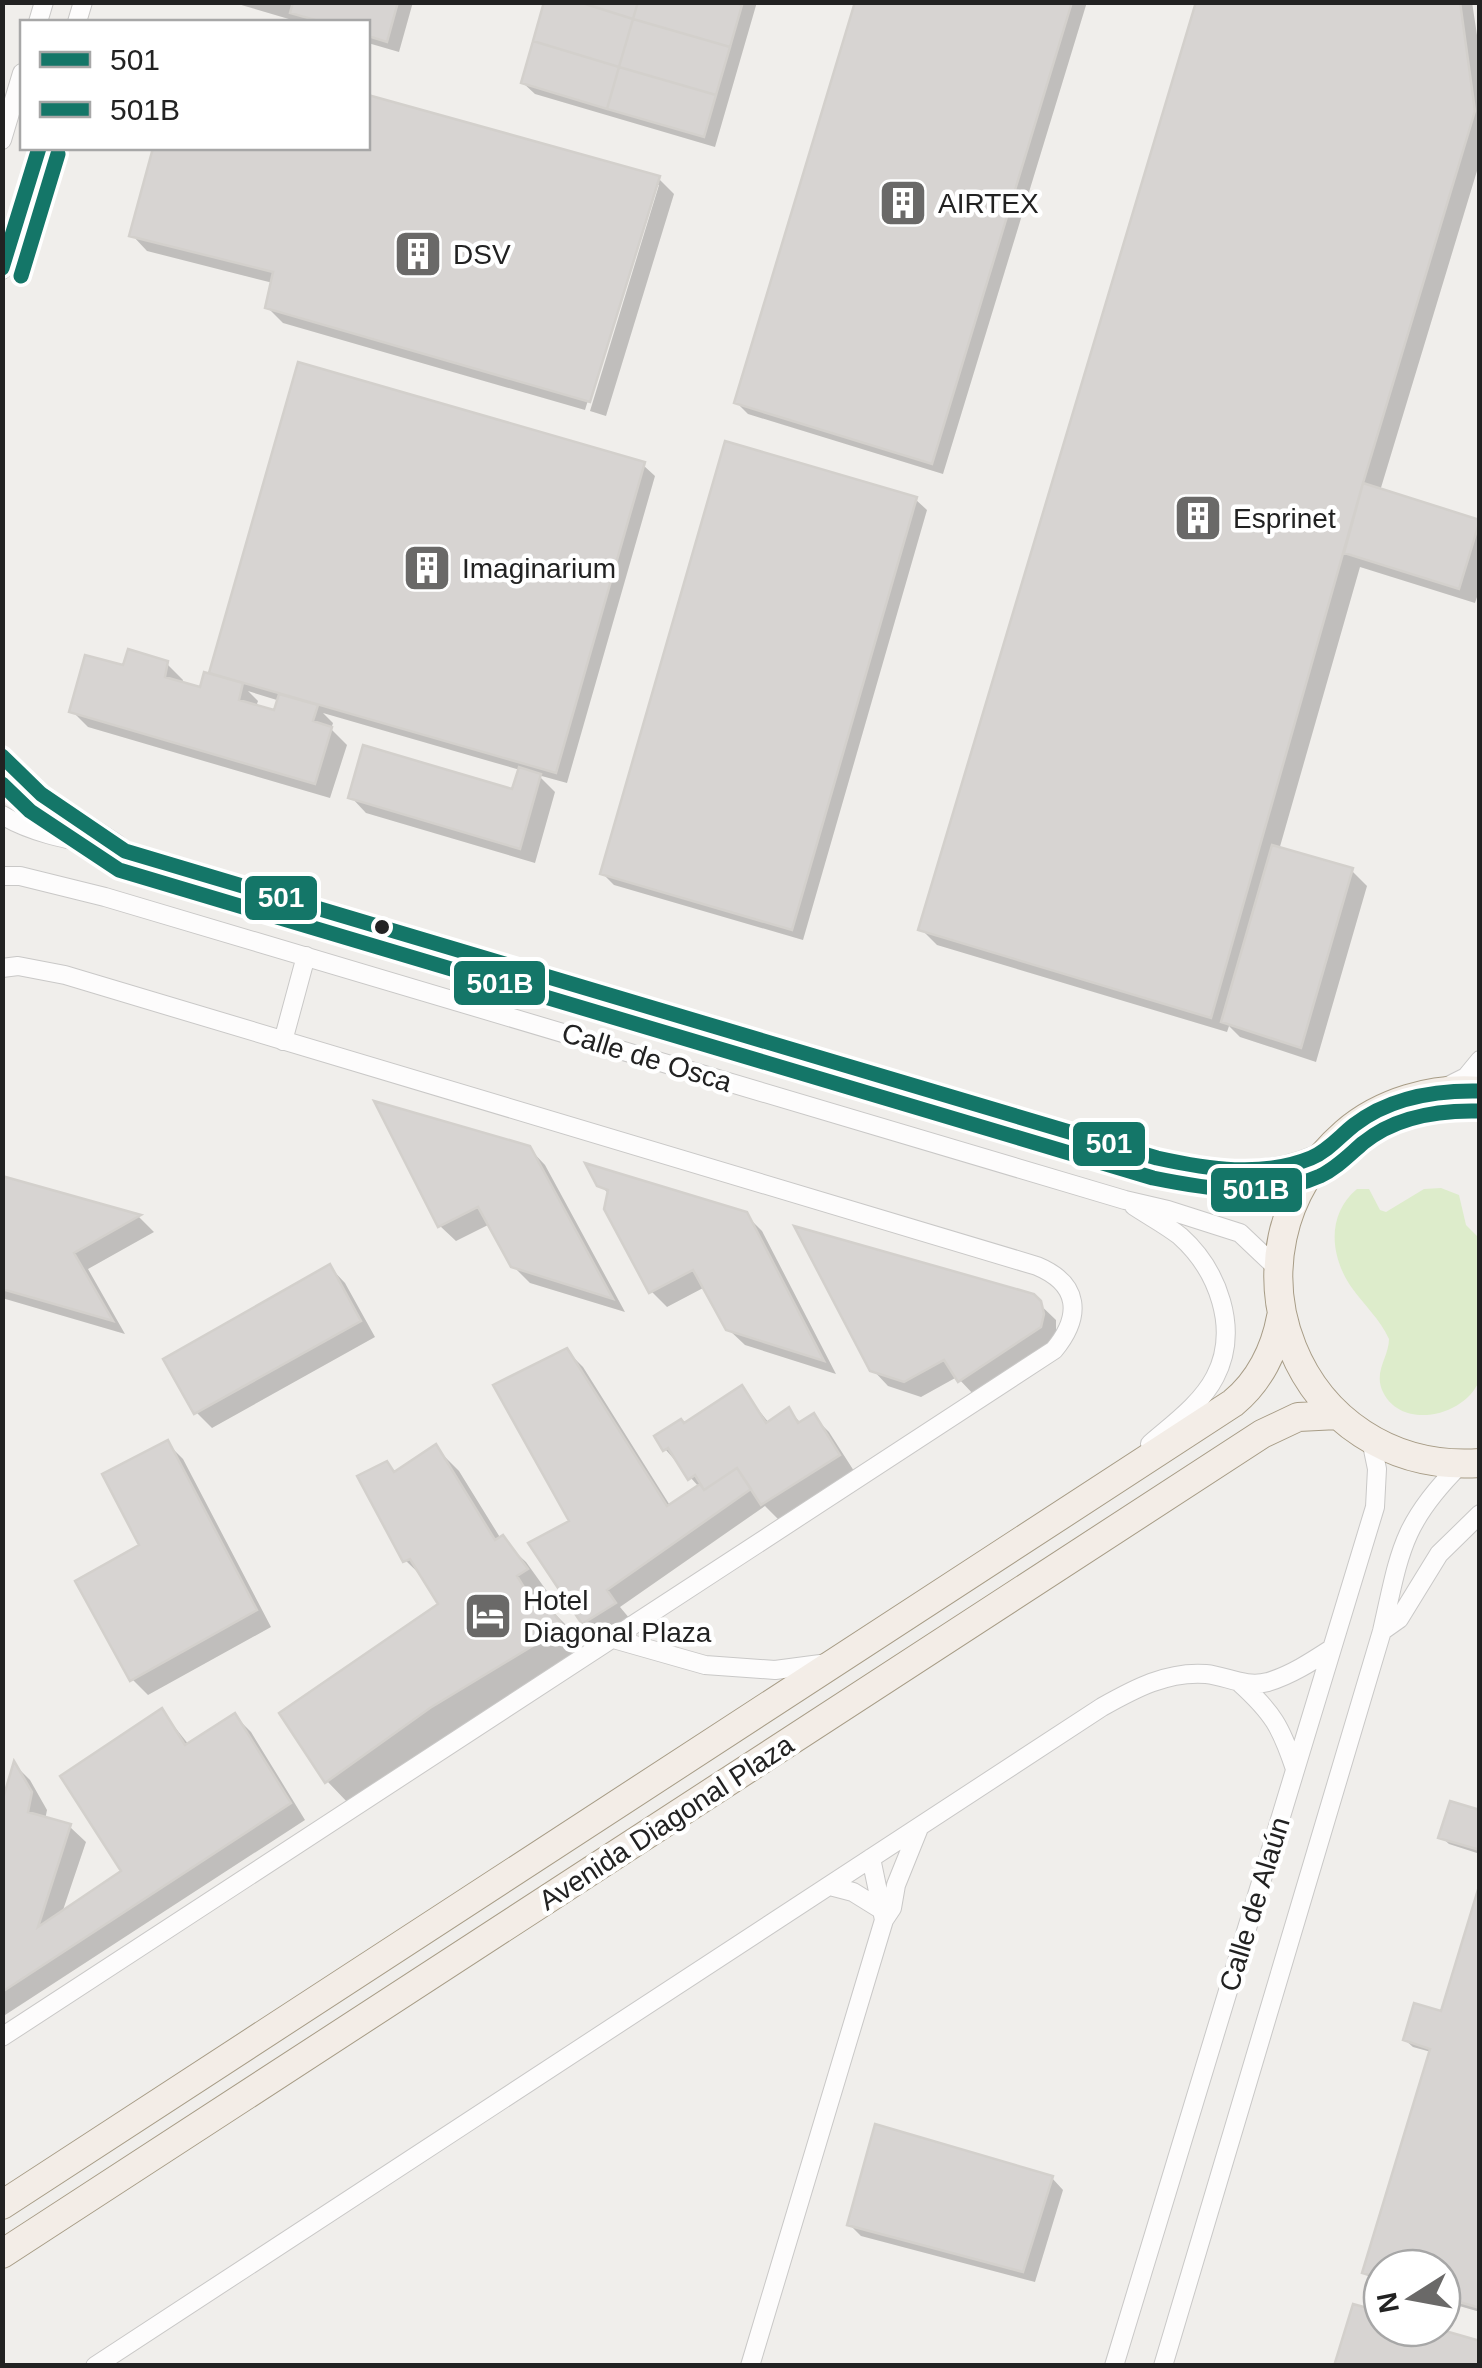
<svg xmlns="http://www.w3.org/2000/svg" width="1482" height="2368" font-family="Arial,sans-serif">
	<rect width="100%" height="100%" fill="#f0eeeb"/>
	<!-- grass -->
	<path fill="#ddeccb" d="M1441 1188 1459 1195 1466 1225 1479 1238V1381C1465 1416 1402 1431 1383 1392 1373 1372 1389 1357 1389 1339 1380 1319 1364 1305 1352 1288 1330 1257 1326 1215 1357 1189H1369L1380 1210 1386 1212 1424 1189Z"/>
	<!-- shadow -->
	<path fill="#0003" fill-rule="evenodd" d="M231 2H413L399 52 368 43V22H299Z
		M547 2H757L715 147 535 94 523 83Z
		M858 2H1087L943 474 748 414 736 402Z
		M1198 2H1472L1480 55V161L1380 491 1479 522 1480 588 1475 603 1360 567 1279 850 1351 870 1367 886 1316 1062 1240 1037 1229 1026 1227 1032 937 945 921 929Z
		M368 97 658 178 674 194 606 416 590 411 659 185H654L585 410 283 323 267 307 273 283 147 251 132 235 156 148H368Z
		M299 366 643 465 655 476 567 783 538 775 555 792 535 863 366 813 351 797 514 792 520 770 323 713 333 723 331 729 347 745 330 798 88 727 72 711 124 668 167 664 183 680 182 684 201 690 211 676ZM248 691 280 701 276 713 256 707 258 701Z
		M915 499 927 510 803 940 614 885 603 874Z
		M529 1148 545 1165 625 1312 530 1283 513 1266 490 1224 456 1241 440 1226Z
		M2 1178 139 1217 154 1232 88 1269 125 1334 2 1298Z
		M599 1184 745 1214 762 1231 836 1374 745 1345 728 1329 705 1287 667 1307 651 1291 610 1195Z
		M330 1267 345 1283 375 1337 212 1428 196 1412Z
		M1032 1297 1056 1320V1343L975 1396 957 1377 921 1397 888 1386 872 1369Z
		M567 1351 583 1367 671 1507 699 1487 665 1449 684 1425 741 1388 769 1423 789 1411 801 1423 813 1416 829 1432 854 1471 779 1520 765 1506 620 1607 630 1619 600 1638 584 1623 532 1543 572 1523Z
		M167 1443 183 1459 271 1627 148 1695 132 1679Z
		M436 1448 459 1471 501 1539 526 1562 549 1594 541 1600 565 1624 585 1652 454 1731 350 1805 327 1781 442 1604 429 1583 405 1560 387 1464 396 1474Z
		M162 1711 189 1745 235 1716 251 1732 305 1820 2 2017V1811L16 1766 30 1780 47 1810 45 1820 70 1827 86 1842 62 1913 124 1872Z
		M1480 1813V1854L1449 1844 1441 1837Z
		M1480 1891V2312L1442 2301V2268H1382V2283L1372 2280 1365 2273 1431 2052 1413 2047 1405 2040 1443 2014Z
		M1052 2178 1063 2190 1035 2282 861 2236 849 2224Z"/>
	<!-- building -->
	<path fill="#d7d4d2" stroke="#d3d0cc" stroke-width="2.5" d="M293 2H398L387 42 368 36V22H322L290 13Z
		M544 2H579L633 19 619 67 533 41Z
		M579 2H638L633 19Z
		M638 2H734L742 5 730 47 633 19Z
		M855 2H1072L932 464 734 403Z
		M1196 2H1460L1475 111 1363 483 1211 1018 918 930Z
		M633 19 730 47 716 95 619 67Z
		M533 41 619 67 607 109 521 83Z
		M619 67 716 95 704 137 607 109Z
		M368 95 660 176 590 402 265 308 273 272 129 236 153 148H368Z
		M298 362 645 462 556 773 209 673Z
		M725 441 917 497 792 930 600 874Z
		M1363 483 1480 520 1459 589 1344 553Z
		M128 649 168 661 165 677 200 687 204 672 243 683 239 700 274 710 279 694 318 705 313 721 332 727 315 784 69 712 85 655 123 665Z
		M363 745 512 789 519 767 541 774 520 849 348 798Z
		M1272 845 1353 868 1301 1048 1221 1022Z
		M374 1101 530 1146 613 1299 511 1267 478 1207 438 1227Z
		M585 1163 747 1212 824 1361 726 1330 693 1270 649 1293 604 1209 608 1190 597 1186Z
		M2 1176 141 1215 74 1253 113 1321 2 1289Z
		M794 1226 1034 1294 1041 1301 1044 1314 1041 1327 958 1382 944 1360 904 1382 870 1371Z
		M330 1264 361 1321 194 1414 163 1359Z
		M567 1348 667 1506 700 1484 704 1490 737 1468 751 1489 607 1590 616 1603 582 1624 528 1543 569 1521 493 1385Z
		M742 1385 766 1423 789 1407 798 1423 814 1413 840 1455 761 1505 737 1468 704 1490 695 1475 688 1480 668 1448 663 1451 654 1436 681 1419 684 1423Z
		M168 1440 257 1610 130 1681 75 1581 139 1545 102 1474Z
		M436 1444 495 1540 503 1535 528 1569 517 1576 533 1602 541 1597 564 1627 430 1708 325 1783 279 1713 438 1604 410 1559 403 1562 357 1476 387 1461 394 1472Z
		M162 1708 185 1745 235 1713 291 1803 2 1992V1802L14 1761 32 1792 28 1812 71 1824 38 1927 121 1871 60 1776Z
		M1450 1801 1480 1810V1850L1438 1838Z
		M1480 1883V2308L1442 2297V2268H1382V2279L1362 2273 1430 2049 1403 2040 1414 2003 1441 2011Z
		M875 2124 1053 2176 1023 2272 847 2225Z
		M1353 2304 1382 2312V2328H1435L1480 2341V2366H1334Z"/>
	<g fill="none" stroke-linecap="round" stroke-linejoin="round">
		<!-- street casing -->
		<g stroke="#c9c8c7" stroke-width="20">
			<path id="street" d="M38 22 44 2
				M77 22 83 2
				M2 140 22 73
				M2 270 39 148
				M2 756 41 794 117 844
				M2 815C38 837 85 842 125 851L1070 1134C1153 1156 1244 1193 1325 1150
				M2 876H20L105 897 1125 1200 1168 1210 1240 1233 1277 1268
				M2 968 18 966 65 975 1037 1266C1080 1284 1082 1316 1054 1350L2 2037
				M283 1041 306 956
				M1446 1087 1466 1077 1480 1060
				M1134 1206C1149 1216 1166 1225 1180 1236 1218 1270 1240 1329 1215 1377 1201 1404 1173 1424 1150 1444
				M1382 1631 1399 1619 1439 1554 1480 1514
				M610 1638 705 1665 775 1670 828 1663
				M1240 1683C1273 1713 1281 1727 1295 1769
				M871 1858 884 1920
				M830 1886 853 1892 882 1910
				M95 2366 1102 1707C1134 1689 1167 1671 1206 1674 1227 1676 1245 1688 1268 1682 1291 1675 1311 1662 1331 1649
				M750 2366 884 1920 892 1908 896 1885 919 1828
				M1114 2366 1375 1507 1377 1469 1371 1440
				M1163 2366 1382 1631C1400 1552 1401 1524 1460 1465"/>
		</g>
		<!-- primary casing -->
		<g stroke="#a79c86" stroke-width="30">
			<path id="primary" d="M1480 1091C1432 1087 1381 1102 1345 1133 1208 1253 1297 1476 1480 1463
				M2 2205 1233 1403C1259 1382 1275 1350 1281 1317
				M2 2254 1262 1434 1298 1417 1338 1415"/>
		</g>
		<!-- street -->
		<use href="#street" stroke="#fdfcfc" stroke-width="18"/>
		<!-- primary -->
		<use href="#primary" stroke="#f3ede7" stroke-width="28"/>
		<!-- bus-1 casing -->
		<g stroke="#fff" stroke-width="22">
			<path id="bus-1" d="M2 268 39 148
				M2 756 41 794 125 851 1157 1158C1207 1169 1262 1178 1311 1158 1328 1151 1340 1136 1354 1125 1390 1097 1435 1090 1480 1091"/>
		</g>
		<!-- bus-2 casing -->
		<g stroke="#fff" stroke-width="22">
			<path id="bus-2" d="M21 276 58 154
				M2 784 30 811 119 870 1153 1178C1207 1189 1268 1199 1320 1176 1337 1168 1349 1155 1363 1143 1396 1116 1438 1110 1479 1111"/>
		</g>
		<!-- bus-1 -->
		<use href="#bus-1" stroke="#147668" stroke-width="15"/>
		<!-- bus-2 -->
		<use href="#bus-2" stroke="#147668" stroke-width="15"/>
	</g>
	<!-- icons -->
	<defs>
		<g id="building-square" transform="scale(2.5)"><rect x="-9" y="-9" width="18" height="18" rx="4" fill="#6a6968" stroke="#fff"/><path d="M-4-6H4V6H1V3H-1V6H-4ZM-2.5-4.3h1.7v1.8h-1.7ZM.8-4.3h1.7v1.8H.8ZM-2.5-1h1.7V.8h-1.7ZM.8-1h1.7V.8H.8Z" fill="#fff"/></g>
		<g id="hotel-square" transform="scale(2.5)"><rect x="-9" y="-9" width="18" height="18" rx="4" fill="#6a6968" stroke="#fff"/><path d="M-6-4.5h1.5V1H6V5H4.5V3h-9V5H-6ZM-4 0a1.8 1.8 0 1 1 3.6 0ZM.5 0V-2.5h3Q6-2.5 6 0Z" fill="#fff"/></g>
	</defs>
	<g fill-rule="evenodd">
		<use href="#building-square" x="903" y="203"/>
		<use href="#building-square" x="418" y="254"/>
		<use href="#building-square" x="1198" y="518"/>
		<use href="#building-square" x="427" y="568"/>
		<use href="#hotel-square" x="488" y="1616"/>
	</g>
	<!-- markers -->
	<circle fill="#222" stroke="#fff" stroke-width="4" cx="382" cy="927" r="9"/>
	<g text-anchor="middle" stroke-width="9" stroke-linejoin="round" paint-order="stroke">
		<!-- poi labels -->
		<g font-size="28" fill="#222" stroke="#fff" text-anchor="start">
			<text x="938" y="213">AIRTEX</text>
			<text x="453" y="264">DSV</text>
			<text x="1233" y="528">Esprinet</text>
			<text x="462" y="578">Imaginarium</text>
			<text x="523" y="1610">Hotel<tspan x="523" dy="32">Diagonal Plaza</tspan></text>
		</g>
		<!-- street labels -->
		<g font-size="28" fill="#222" stroke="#fff">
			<text transform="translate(647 1057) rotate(17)" y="10">Calle de Osca</text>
			<text transform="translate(666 1822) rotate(-33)" y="10">Avenida Diagonal Plaza</text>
			<text transform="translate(1254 1904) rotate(-73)" y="10">Calle de Alaún</text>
		</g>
	</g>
	<g stroke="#fff" stroke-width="4">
		<rect x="243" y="874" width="76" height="48" rx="10" fill="#147668"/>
		<rect x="452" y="959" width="95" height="48" rx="10" fill="#147668"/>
		<rect x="1071" y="1120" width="76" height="48" rx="10" fill="#147668"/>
		<rect x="1209" y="1166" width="95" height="48" rx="10" fill="#147668"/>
	</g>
	<g font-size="28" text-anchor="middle" font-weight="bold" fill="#fff">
		<text x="281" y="907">501</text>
		<text x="500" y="993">501B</text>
		<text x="1109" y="1153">501</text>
		<text x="1256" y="1199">501B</text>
	</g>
	<!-- border -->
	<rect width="1482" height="2368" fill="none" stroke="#222222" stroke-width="10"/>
	<!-- legend -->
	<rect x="20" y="20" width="350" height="130" fill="#ffffff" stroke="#a7a7a7" stroke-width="2.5"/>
	<rect x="40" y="52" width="50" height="15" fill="#147668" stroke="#a7a7a7" stroke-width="2.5"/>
	<text x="110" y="70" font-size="30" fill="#222222">501</text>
	<rect x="40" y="102" width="50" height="15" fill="#147668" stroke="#a7a7a7" stroke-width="2.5"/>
	<text x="110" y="120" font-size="30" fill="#222222">501B</text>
	<!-- north arrow -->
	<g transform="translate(1412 2298) rotate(259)"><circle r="48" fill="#ffffff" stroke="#a7a7a7" stroke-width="2.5"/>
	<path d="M0-8L18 38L0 25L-18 38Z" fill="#6a6968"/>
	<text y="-15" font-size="28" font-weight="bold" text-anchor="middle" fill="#222222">N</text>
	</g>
</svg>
